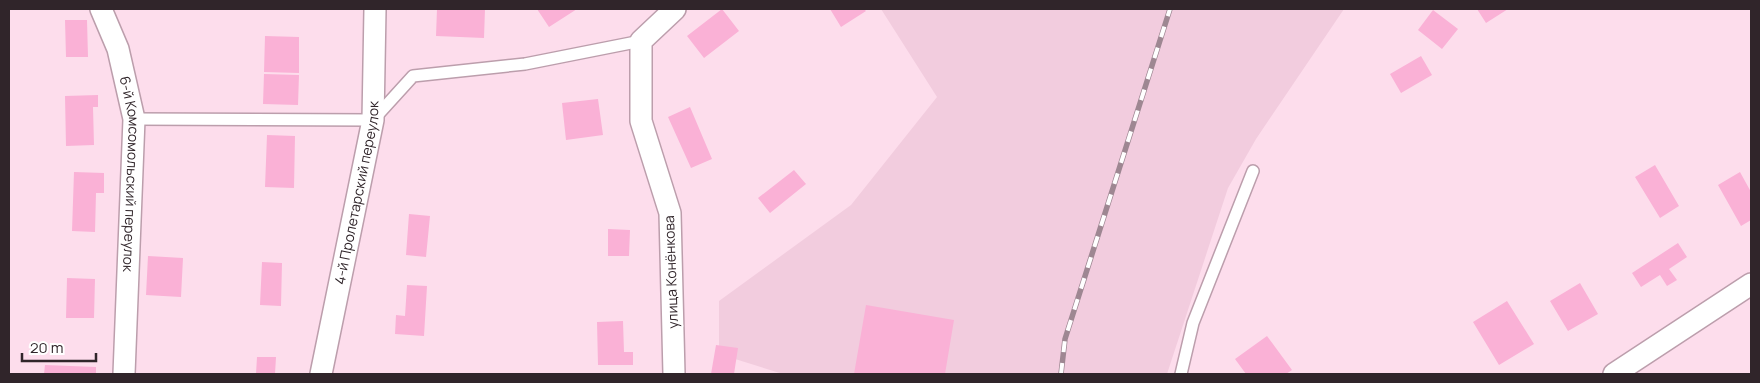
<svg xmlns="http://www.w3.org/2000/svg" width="1760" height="383" font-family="Manrope,sans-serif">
	<rect width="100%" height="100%" fill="#fdddec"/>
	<!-- built -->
	<path fill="#f2ccde" d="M881 9H1344L1256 139 1228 188 1167 374H783L719 354V301L851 205 937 97Z"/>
	<!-- building -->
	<path fill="#fab1d6" d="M437 9H485L484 38 436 36Z
		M537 9H577L549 27Z
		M722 9 739 31 704 58 687 36Z
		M830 9H864L866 11 841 27Z
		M1477 9H1508L1486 23Z
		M1433 10 1458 29 1442 49 1418 30Z
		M65 20H87L88 57H66Z
		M265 36 299 37V73L264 72Z
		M1421 56 1432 75 1401 93 1390 74Z
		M264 74 299 75 298 105 263 104Z
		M98 95V107H93L94 145 66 146 65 96Z
		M598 99 603 135 566 140 562 103Z
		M690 107 712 159 691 168 668 117Z
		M267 135 295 136 294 188 265 187Z
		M1655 165 1679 206 1660 218 1635 177Z
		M794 170 806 184 770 213 758 198Z
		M74 172 104 173V193H96L95 232 72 231Z
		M1740 172 1751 192V220L1741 226 1718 185Z
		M409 214 430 216 426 257 406 255Z
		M608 229 630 230 629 256H608Z
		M1678 243 1687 257 1669 269 1677 280 1667 286 1660 275 1641 287 1632 273Z
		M148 256 183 258 181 297 146 295Z
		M262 262 282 263 281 306 260 305Z
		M67 278 95 279 94 318H66Z
		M1580 283 1598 314 1568 331 1550 301Z
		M407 285 427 286 424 336 395 334 396 315 405 316Z
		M1507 301 1534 344 1499 365 1473 322Z
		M866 305 954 320 945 374H854Z
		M623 321 624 352H633V365H598L597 322Z
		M1267 336 1292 370 1286 374H1246L1235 359Z
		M716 345 738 348 734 374H711Z
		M257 357H276L275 374H256Z
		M45 365 96 367V374H44Z"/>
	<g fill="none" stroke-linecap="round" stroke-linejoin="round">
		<!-- lane casing -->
		<g stroke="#bc9eac" stroke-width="14">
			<path id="lane" d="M134 119 373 120 413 76 525 64 641 41
				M1181 374 1193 323 1253 171"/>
		</g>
		<!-- street casing -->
		<g stroke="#bc9eac" stroke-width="24">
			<g id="street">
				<path id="s1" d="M101 9 118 49 134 119 124 374"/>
				<path id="s2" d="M321 374 373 120 375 9"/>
				<path d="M674 374 670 213 641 121V41L675 9"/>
				<path d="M1614 374 1751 284"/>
			</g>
		</g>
		<!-- lane -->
		<use href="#lane" stroke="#fff" stroke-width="11"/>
		<!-- street -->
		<use href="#street" stroke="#fff" stroke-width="21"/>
		<!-- rail casing -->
		<g stroke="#9e8792" stroke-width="5.5">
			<path id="rail" d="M1061 374 1065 339 1170 9"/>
		</g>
		<!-- rail -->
		<use href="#rail" stroke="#fff" stroke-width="4" stroke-dasharray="11" stroke-linecap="butt"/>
	</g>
	<g text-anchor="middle" stroke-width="4" stroke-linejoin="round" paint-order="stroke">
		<!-- street labels -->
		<g font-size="14" fill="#30252a" stroke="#fff">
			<text dy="5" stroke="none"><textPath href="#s1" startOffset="170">6-й Комсомольский переулок</textPath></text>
			<text dy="5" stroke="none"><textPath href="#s2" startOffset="185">4-й Пролетарский переулок</textPath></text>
			<text transform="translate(671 272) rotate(-92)" y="5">улица Конёнкова</text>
		</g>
	</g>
	<!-- border -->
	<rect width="1760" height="383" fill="none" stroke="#30252a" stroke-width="20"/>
	<!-- scale -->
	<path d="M22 353v8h74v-8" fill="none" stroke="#30252a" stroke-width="2.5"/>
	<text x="30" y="353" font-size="15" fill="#30252a" stroke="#ffffff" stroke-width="4" paint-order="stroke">20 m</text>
</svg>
